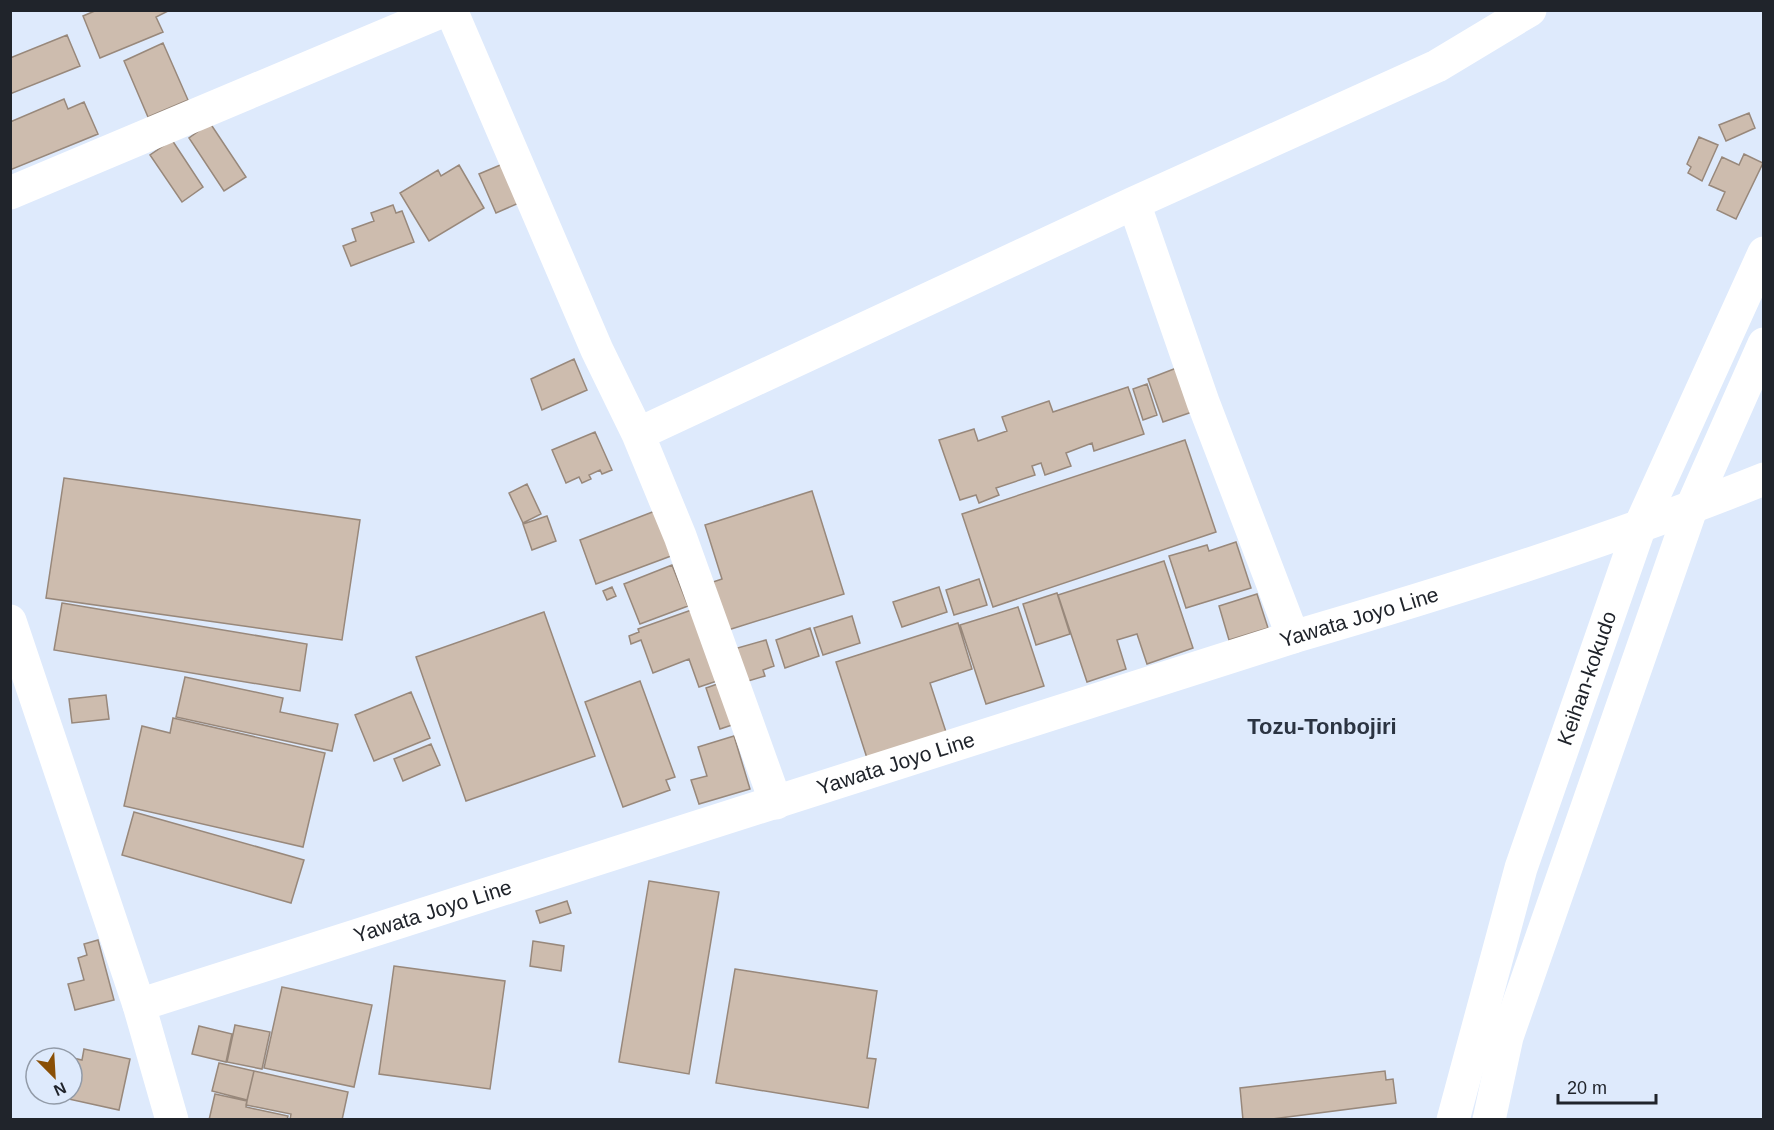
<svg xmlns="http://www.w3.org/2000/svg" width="1774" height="1130" font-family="Arial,sans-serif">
	<rect width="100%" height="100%" fill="#deeafc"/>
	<!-- building -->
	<path fill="#cdbcae" stroke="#98887b" stroke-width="1.5" d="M97 10H168V11L156 17 163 32 100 58 83 16Z
		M67 35 80 66 10 94V58Z
		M163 43 188 100 148 117 124 61Z
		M64 99 68 109 84 102 98 134 10 170V122Z
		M1749 113 1755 128 1726 141 1719 125Z
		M210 123 246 177 224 191 189 138Z
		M1699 137 1718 145 1702 181 1688 173 1691 167 1687 164Z
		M172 140 203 187 182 202 150 155Z
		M1744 154 1763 163 1736 219 1717 210 1725 192 1709 185 1722 157 1739 165Z
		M505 163 521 202 496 213 479 174Z
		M459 165 484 208 429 241 400 193 438 170 441 176Z
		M393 205 396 213 402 211 414 242 351 266 343 246 356 241 352 229 374 221 371 213Z
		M574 359 587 390 542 410 531 379Z
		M1179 367 1195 411 1163 422 1148 379Z
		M1147 384 1157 415 1143 420 1133 389Z
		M1128 387 1144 434 1094 451 1092 443 1066 453 1071 466 1045 475 1041 463 1032 466 1035 475 996 488 999 495 979 503 976 495 960 500 939 440 974 429 978 441 1007 431 1002 417 1049 401 1053 412Z
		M595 432 612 470 602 474 600 470 589 475 591 479 582 483 579 477 566 483 552 450Z
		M1185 440 1216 532 993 607 962 514Z
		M64 478 360 520 342 640 46 598Z
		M527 484 541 514 523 523 509 493Z
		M812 491 844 594 728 630 713 582 722 579 705 525Z
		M655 511 671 556 596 584 580 540Z
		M547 516 556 541 532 550 523 524Z
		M1236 542 1251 588 1186 608 1169 556 1207 545 1209 551Z
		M1164 561 1193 648 1147 664 1137 634 1117 640 1126 669 1087 682 1058 595Z
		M672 565 688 606 640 624 624 584Z
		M979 579 987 605 954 615 946 590Z
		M612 587 616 596 607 600 603 591Z
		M939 587 947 612 902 627 893 602Z
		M1057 593 1070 634 1036 645 1023 604Z
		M1257 594 1268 628 1229 640 1219 606Z
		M62 603 307 644 300 691 54 650Z
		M1018 607 1044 686 986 704 960 625Z
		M697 608 723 679 699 687 689 659 653 673 641 640 631 644 629 636 639 632 638 629Z
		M544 612 595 756 466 801 416 657Z
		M852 616 860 643 823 655 814 628Z
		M958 623 972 669 930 683 946 732 867 758 836 662Z
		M810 628 819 656 785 668 776 640Z
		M766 640 774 666 763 670 765 676 738 684 734 649Z
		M185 677 283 698 280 712 338 724 332 751 176 717Z
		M640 681 675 777 666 780 670 790 623 807 585 702Z
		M723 682 738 723 720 729 706 688Z
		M411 692 430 738 374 761 355 715Z
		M106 695 109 719 72 723 69 699Z
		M173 718 325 753 303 847 124 806 142 726 170 733Z
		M734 736 750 789 699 804 691 780 707 776 698 747Z
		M431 744 440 765 403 781 394 759Z
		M134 812 304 860 291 903 122 855Z
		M649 881 719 892 689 1074 619 1062Z
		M567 901 571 913 540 923 536 911Z
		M98 940 114 1000 75 1010 68 984 84 980 78 958 87 955 84 944Z
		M533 941 564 946 561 971 530 966Z
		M394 966 505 981 490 1089 379 1074Z
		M735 969 877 991 867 1058 876 1059 868 1108 716 1083Z
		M282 987 372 1005 354 1087 264 1068Z
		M235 1025 270 1032 262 1069 227 1062Z
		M199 1026 232 1034 226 1062 192 1054Z
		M84 1049 130 1059 119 1110 64 1098 65 1094H72L73 1058 82 1060Z
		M219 1063 254 1071 247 1100 212 1091Z
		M254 1071 348 1092 342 1120H290L291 1114 246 1105Z
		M1385 1071 1386 1080 1393 1079 1396 1103 1264 1120H1243L1240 1088Z
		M215 1094 247 1101 246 1107 288 1116 287 1120H209Z"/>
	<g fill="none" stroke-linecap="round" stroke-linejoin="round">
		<!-- street -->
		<path stroke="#fff" stroke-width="33" d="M451 10 597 350 638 434 680 536 776 803
			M10 193 445 10
			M1134 203 1203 402 1293 637
			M638 434 1134 203 1437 66 1530 10
			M10 621 139 1005"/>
		<!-- secondary -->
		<path stroke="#fff" stroke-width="33" id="s1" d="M172 1120 139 1005 1293 637C1452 591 1610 541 1764 479"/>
		<!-- highway -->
		<g stroke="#fff" stroke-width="33">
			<path id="s2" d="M1453 1120 1521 868 1640 526 1764 253"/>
			<path d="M1489 1120 1507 1037 1691 509 1764 344"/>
		</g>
	</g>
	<g text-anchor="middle" stroke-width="4.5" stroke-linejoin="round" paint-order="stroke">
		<!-- street labels -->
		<g font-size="21" fill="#20242b" stroke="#deeafc">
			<text dy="7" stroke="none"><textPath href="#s1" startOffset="1400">Yawata Joyo Line</textPath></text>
			<text dy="7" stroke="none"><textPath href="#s2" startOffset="462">Keihan-kokudo</textPath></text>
			<text dy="7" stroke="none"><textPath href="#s1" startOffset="914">Yawata Joyo Line</textPath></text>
			<text dy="7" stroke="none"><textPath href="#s1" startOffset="428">Yawata Joyo Line</textPath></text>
		</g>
		<!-- neighbourhood labels -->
		<g font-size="22" font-weight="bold" fill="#2b3442" stroke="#deeafc">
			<text x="1322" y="734">Tozu-Tonbojiri</text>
		</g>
	</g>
	<!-- border -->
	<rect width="1774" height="1130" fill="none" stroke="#20242b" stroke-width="24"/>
	<!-- north arrow -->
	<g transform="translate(54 1076) rotate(156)"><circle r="28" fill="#deeafc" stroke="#929ba8" stroke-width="1.5"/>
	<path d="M0-4.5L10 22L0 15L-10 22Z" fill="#894f06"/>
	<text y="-9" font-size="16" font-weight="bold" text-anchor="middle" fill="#20242b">N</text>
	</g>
	<!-- scale -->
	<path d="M1558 1094v9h98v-9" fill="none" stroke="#20242b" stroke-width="3"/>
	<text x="1567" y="1094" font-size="18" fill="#20242b" stroke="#deeafc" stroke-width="4.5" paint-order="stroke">20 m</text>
</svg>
